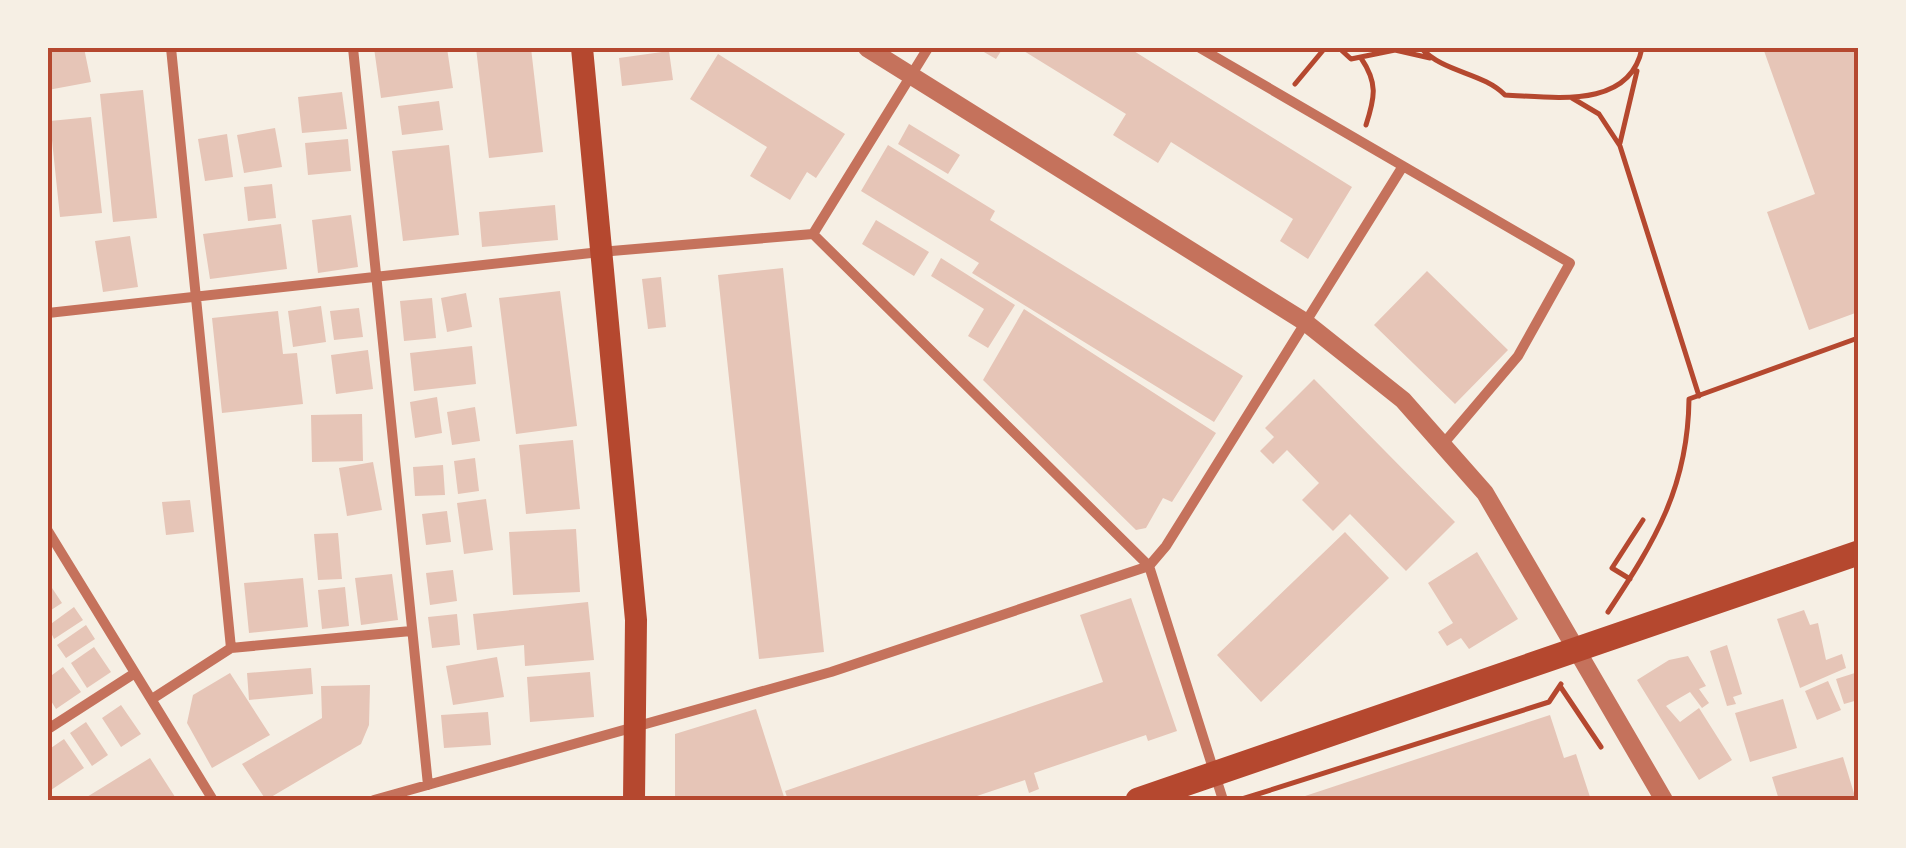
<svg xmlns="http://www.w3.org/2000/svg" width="1906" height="848" font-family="Barlow,sans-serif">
	<rect width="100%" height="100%" fill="#f6efe4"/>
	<!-- building -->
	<path fill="#e6c5b7" d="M48 48H84L91 82 48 90Z
		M374 48H447L453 88 381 98Z
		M476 48H531L543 152 489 158Z
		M977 48H1003L996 59Z
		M1019 48H1129L1352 187 1308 259 1280 241 1293 219 1171 142 1158 163 1113 135 1126 114Z
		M1763 48H1858V312L1809 330 1767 212 1815 194Z
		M669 51 673 80 622 86 619 58Z
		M718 54 845 134 816 178 807 172 790 200 750 176 767 147 690 99Z
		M143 90 157 218 113 222 100 94Z
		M342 92 347 129 302 133 298 97Z
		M439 101 443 130 402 135 398 106Z
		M91 117 102 213 60 217 50 121Z
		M909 124 960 155 948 174 898 144Z
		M275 128 282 167 244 173 237 135Z
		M227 134 233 177 205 181 198 139Z
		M348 139 351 171 308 175 305 143Z
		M449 145 459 235 403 241 392 151Z
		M888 145 995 211 990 220 1243 376 1214 422 972 273 979 263 861 191Z
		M272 184 276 218 248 221 244 187Z
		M555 205 558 240 482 247 479 212Z
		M351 215 358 267 318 273 312 220Z
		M876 220 929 252 914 276 862 244Z
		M281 224 287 269 210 279 203 234Z
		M130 236 138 287 103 292 95 241Z
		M941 258 1015 305 988 348 968 336 984 309 931 276Z
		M783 268 824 652 759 659 718 275Z
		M1427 271 1508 350 1455 404 1374 325Z
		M661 277 666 327 648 329 642 279Z
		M560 291 577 426 516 434 499 298Z
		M466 293 472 327 447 332 441 298Z
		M432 298 436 338 404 341 400 301Z
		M321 306 326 342 293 347 288 311Z
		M359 308 363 337 334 340 330 311Z
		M1024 309 1216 433 1172 502 1163 498 1146 528 1136 530 983 380Z
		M278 311 283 354 297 353 303 404 222 413 212 318Z
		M472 346 476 384 414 391 410 353Z
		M368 350 373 389 336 394 331 355Z
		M1314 379 1455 522 1406 571 1350 514 1333 531 1302 500 1319 483 1287 450 1273 464 1260 451 1274 437 1265 428Z
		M437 397 442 433 415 438 410 402Z
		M475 407 480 441 452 445 447 412Z
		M362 414 363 461 312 462 311 415Z
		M573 440 580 509 526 514 519 445Z
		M475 458 479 491 458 494 454 461Z
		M373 462 382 510 347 516 339 468Z
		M443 465 445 495 415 496 413 467Z
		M486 499 493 550 464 554 457 503Z
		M190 500 194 532 166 535 162 502Z
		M447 511 451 542 426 545 422 514Z
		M576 529 580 592 513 595 509 532Z
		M1345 532 1389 578 1261 702 1217 655Z
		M338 533 342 579 318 580 314 534Z
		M1477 552 1518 619 1469 649 1461 638 1447 646 1438 632 1453 623 1428 583Z
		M453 570 457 601 430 605 426 573Z
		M392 574 398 620 361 625 355 578Z
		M303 578 308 627 249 633 244 583Z
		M48 582 62 603 48 612Z
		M345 587 349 626 322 629 318 590Z
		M1131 598 1177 731 1148 741 1146 735 1034 773 1039 789 1029 793 1025 780 965 800H788L785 791 1103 682 1080 615Z
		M588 602 594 660 525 666 524 645 477 650 473 614Z
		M74 607 83 620 54 639 48 626Z
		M1804 610 1810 625 1818 623 1826 660 1842 654 1846 668 1800 688 1777 619Z
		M457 614 460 645 432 648 428 617Z
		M86 625 95 639 66 658 57 645Z
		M1727 645 1742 694 1733 697 1736 704 1727 706 1710 651Z
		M94 647 111 672 87 688 71 663Z
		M1688 656 1706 686 1699 689 1709 703 1702 708 1690 692 1666 706 1680 722 1699 708 1732 760 1699 780 1637 680 1669 660Z
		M497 657 504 697 453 705 446 666Z
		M63 667 81 692 56 709 48 696V678Z
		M311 668 313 694 249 700 247 673Z
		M590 672 594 717 530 722 527 677Z
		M1858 672V700L1844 704 1836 679Z
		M230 673 270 735 212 768 187 723 193 695Z
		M1828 681 1841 710 1817 720 1805 691Z
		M370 685 369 725 361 744 266 800 242 764 322 718 321 686Z
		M1783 699 1797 748 1750 762 1735 713Z
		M121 705 141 734 121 747 102 718Z
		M756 709 785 800H675V734Z
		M488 712 491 745 444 748 441 715Z
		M1550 715 1564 758 1576 754 1591 800H1293Z
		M86 722 108 755 92 766 70 733Z
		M64 739 84 768 51 790 48 750Z
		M1843 757 1856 800H1779L1772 777Z
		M150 758 177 800H82Z"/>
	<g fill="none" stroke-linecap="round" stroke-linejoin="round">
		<!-- path -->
		<path stroke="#b5482f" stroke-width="5" d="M1339 48 1351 59 1395 50 1430 58
			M1421 48C1444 73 1482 72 1505 95 1553 97 1630 110 1642 48
			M1361 58C1378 83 1375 97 1366 125
			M1295 84 1325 48
			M1572 98 1599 114 1620 146 1699 396
			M1620 143 1637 71
			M1630 579 1612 568 1643 520
			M1608 612C1655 541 1688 487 1689 399L1858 338
			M1560 686 1601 747
			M1242 799 1549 702 1561 684"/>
		<!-- minor -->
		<path stroke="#c5725c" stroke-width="10" d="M171 48 231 648
			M353 48 428 785
			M1200 48 1570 263 1518 356 1444 443
			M813 234 1149 566 1223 800
			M48 313 600 252 813 234 928 48
			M48 531 213 800
			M152 699 231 648 411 631
			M48 729 135 673
			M374 800 831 672 1149 566 1166 546 1403 166"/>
		<!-- tertiary -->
		<path stroke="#c5725c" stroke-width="18" d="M867 48 1305 322 1403 400 1485 493 1664 800"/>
		<!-- primary -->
		<path stroke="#b5482f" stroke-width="22" d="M582 48 636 620 634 800"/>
		<!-- trunk -->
		<path stroke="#b5482f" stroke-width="25" d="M1138 800 1858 553"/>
	</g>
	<!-- border -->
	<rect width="1906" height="848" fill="none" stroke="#f6efe4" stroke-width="100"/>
	<rect x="50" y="50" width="1806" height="748" fill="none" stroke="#b5482f" stroke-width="4"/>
</svg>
